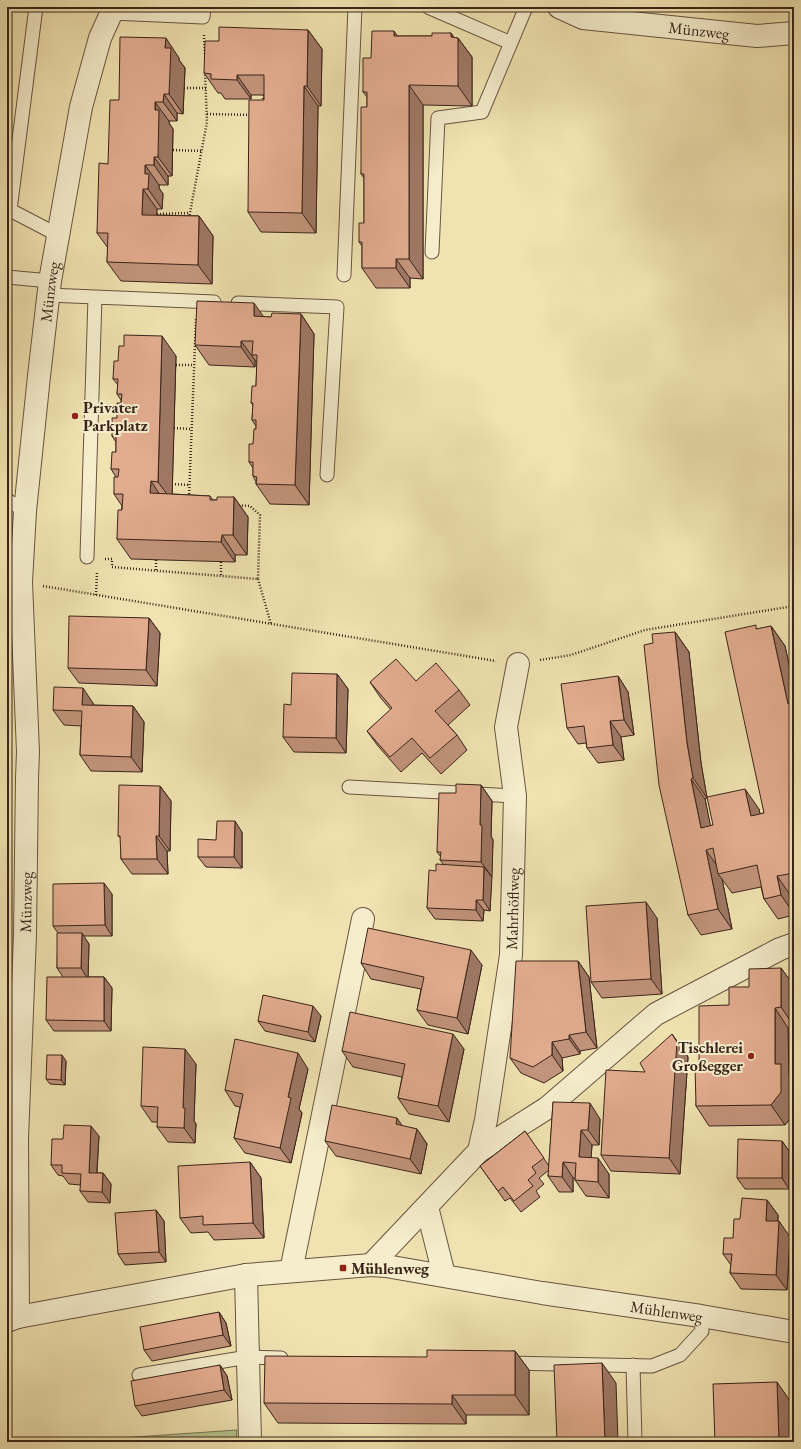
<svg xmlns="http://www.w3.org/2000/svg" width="801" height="1449" font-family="'EB Garamond',serif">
	<rect width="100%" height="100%" fill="#f0e3b1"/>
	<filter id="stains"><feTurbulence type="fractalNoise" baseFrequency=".005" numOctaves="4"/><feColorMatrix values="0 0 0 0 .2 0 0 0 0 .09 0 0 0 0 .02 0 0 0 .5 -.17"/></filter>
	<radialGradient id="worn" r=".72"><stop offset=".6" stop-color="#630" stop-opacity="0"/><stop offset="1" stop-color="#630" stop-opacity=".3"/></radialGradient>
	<!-- green -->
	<path fill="#b6c48e" stroke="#787454" d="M237 1430 236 1442H106V1439Z"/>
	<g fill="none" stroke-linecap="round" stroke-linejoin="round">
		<!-- service casing -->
		<g stroke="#685440" stroke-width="15">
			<path id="service" d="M36 7 10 210 58 235
				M428 7 511 43
				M111 13 203 17 204 7
				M432 252 438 118 482 112 526 7
				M344 275 355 7
				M7 277 50 281
				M48 295 214 302
				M238 303 337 307 327 475
				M7 500 25 511
				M87 557 95 297
				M349 787 515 796
				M507 1363 652 1366 680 1355 702 1331 701 1316
				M633 1365 635 1442
				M139 1375 248 1357 281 1358"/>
		</g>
		<!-- minor casing -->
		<g stroke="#685440" stroke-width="24">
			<g id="minor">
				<path id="s1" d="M559 7 583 18 757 36 794 33"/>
				<path id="s2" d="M479 1151 486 1120 511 955 515 796 506 727 518 664"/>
				<path d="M427 1207 444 1275"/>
				<path d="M371 1265 479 1151 547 1108 656 1014 780 949 794 944"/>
				<path d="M291 1271 363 919"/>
				<path d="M246 1275 250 1442"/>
				<path id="s3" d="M18 1317 17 1139 25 935 27 778 28 752 21 582 25 511 39 376 50 281 81 107 100 38 114 7"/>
				<path id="s4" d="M7 1321 18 1317 246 1275 371 1265 386 1266 542 1293 701 1316 794 1332"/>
			</g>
		</g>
		<!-- path -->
		<path stroke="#3a241a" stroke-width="2.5" stroke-dasharray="1 2" stroke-linecap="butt" d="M204 35 205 56
			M184 88H206
			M262 102 264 95
			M207 114 252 115
			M173 150 202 151
			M157 214 190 213
			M189 218 207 122 205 73
			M176 365H193
			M174 428 191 429
			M172 484 190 485
			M189 497 196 319
			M105 559H112V567L258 579 260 515 250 506 237 505
			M156 560V571
			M221 562V577
			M258 579 271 624
			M43 586 496 661
			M96 595 97 572
			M540 660 571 655 645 630 794 606
			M792 1428H794"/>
		<!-- service -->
		<use href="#service" stroke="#f5edcc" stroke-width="13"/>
		<!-- minor -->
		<use href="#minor" stroke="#f5edcc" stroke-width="22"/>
	</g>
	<!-- wall -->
	<path fill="#c2947b" stroke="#3a241a" d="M308 30 322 49 321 106H318L316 233 261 232 248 212 264 100V95H251V99H225L221 93H218L204 73 219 41Z
		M451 33 454 38H458L472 57V106L423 105V279L410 278V288H376L362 268V246L359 242 364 223V178L361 174 367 107V97L363 92 371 58 397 36H432Z
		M179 58V60L185 68 183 114 177 113V121H169V123L173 129 172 176H168V185H159V188L163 194 162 209H157L156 215 199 216 213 236 212 284 121 281 107 262 108 248 97 233 119 100Z
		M301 314 314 334 309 505 270 504 256 484V482L253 476V468L249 462 253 444 256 429V426L252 420 253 405 251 403 256 386 257 361 255 360V367L209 365 195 345 264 317H271Z
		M176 356 172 494 210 496 213 500H217L234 497 248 517 247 555H235V562L131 559 117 539 122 506 114 494 116 477 111 469 116 452V442L112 436 117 418 121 403V400L117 394 118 385 113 379 118 361Z
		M149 618 160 633 157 686 79 683 68 668Z
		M771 626 785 646 794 688V895L791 896 794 911V915L778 919 764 899 761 887 732 893 722 879 732 929 701 935 688 915 653 643 675 632 689 652 701 763 707 798 705 799 710 826 759 809 760 814 764 813 758 629Z
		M337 674 348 689 346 753 294 752 283 737 291 705Z
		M618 676 628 692 634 735 621 737 624 760 598 763 587 748 586 743 578 744 567 728Z
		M416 681 459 690 470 705 448 725 457 735 467 750 441 774 422 753 401 772 378 746 367 731 391 710 380 697 370 682Z
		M93 703V705L133 706 144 722 142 772 91 771 80 755 81 726 64 725 53 710Z
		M481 785 492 801 491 836 493 840 490 911 484 910 483 921 435 919 427 908 436 871 444 865 440 860 441 857 437 852 456 793Z
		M160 786 171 801 170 851H167L168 874H132L121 859V838L118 836Z
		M242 832V868L206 867 198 857 216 840Z
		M112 894V936H83L89 944 88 977H104L112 988 111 1031H54L46 1020 63 977 57 968 58 933 53 926Z
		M657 918 662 994 602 998 591 982Z
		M578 961 589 977 597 1048 580 1051V1054L562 1058 563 1071 544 1083 521 1073 510 1058Z
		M361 963 482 965 468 1034 428 1025 417 1010 421 989 371 979Z
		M781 968 794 986V1027L788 1028 789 1074 794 1082V1113L785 1125 709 1126 696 1106 699 1065 729 1005 749 987Z
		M321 1016 315 1042 265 1031 258 1021Z
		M672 1034 688 1057 680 1174 611 1171 601 1155 645 1072Z
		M464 1049 449 1122 409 1114 398 1098 402 1077 353 1067 342 1051Z
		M66 1061 65 1085 50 1084 46 1079Z
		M196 1064 194 1121 196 1124 195 1143 168 1142 157 1127 158 1122H152L141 1106Z
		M308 1069 299 1109 302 1113 291 1163 245 1153 234 1138 240 1107 235 1106 225 1090Z
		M553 1102 600 1119 599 1145H592L591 1158 609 1174V1198L586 1196 575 1180V1178H573V1192H559L548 1176 549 1170 539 1178 544 1184 536 1191 540 1197 521 1212 510 1198 505 1201 480 1166 525 1131 549 1166Z
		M402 1126 417 1129 427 1144 421 1174 336 1156 325 1141Z
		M99 1136 97 1173H103L111 1184 110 1203 88 1202 80 1191 81 1185 69 1184 63 1176 58 1175 51 1165 63 1139Z
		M782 1141 789 1151V1189H745L737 1178Z
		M250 1162 261 1178 264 1238 214 1240 208 1232 191 1233 180 1218Z
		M767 1200 778 1215V1221L790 1237 787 1290 741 1289 730 1273 731 1265 723 1254 733 1238 740 1219Z
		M156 1210 164 1221 166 1262 125 1265 118 1254Z
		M219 1312 226 1323 231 1346 152 1361 144 1350Z
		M515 1351 529 1370V1415H466V1424L278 1423 264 1403 427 1357Z
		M220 1365 227 1376 232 1400 142 1416 135 1406Z"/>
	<!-- shaded-wall -->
	<path fill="#9e7864" stroke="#3a241a" d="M308 30 322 49 321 106 307 86Z
		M394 31 408 50 394 36Z
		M451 33 458 43V38L472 57V106L458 86 451 37Z
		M166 38 179 58V60L185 68 183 114 169 94 165 48Z
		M237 75 251 95V99L237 80Z
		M409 85 423 105V279L409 259Z
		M304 86 318 106 316 233 302 213Z
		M164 94 177 113V121L163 102Z
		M155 102 169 121V123L173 129 172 176 158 157Z
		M154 157 168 176V185L154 165Z
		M145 165 159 185V188L163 194 162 209 148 189 145 174Z
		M143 189 157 209 156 234 142 215Z
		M199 216 213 236 212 284 198 265Z
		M396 259 410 278V288L396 268Z
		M254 303 268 323 254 316Z
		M301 314 314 334 309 505 295 485Z
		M162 336 176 356 172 501 158 482Z
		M241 341 255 360V367L241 347Z
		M151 481 164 501 150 493Z
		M234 497 248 517 247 555 233 535Z
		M222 535 235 555V562L221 542Z
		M149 618 160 633 157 686 146 670Z
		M771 626 785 646 794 688V712L788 704Z
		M675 632 689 652 701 763 707 798 693 778 687 743Z
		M337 674 348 689 346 753 336 738Z
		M618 676 628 692 634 735 624 720Z
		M83 688 93 703V720L82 705Z
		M133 706 144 722 142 772 131 757Z
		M610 721 621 737 624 760 613 745Z
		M691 779 705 799 715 847 701 828Z
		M481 785 492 801 491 836 493 840 492 877 481 862 480 825Z
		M160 786 171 801 170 851 159 836Z
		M745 789 759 809 765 836 751 816Z
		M235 821 242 832V868L234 857Z
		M156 836 167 851 168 874 157 859Z
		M706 850 720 870 718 874 722 879 732 929 718 909Z
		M484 867 492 877 490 911 483 900Z
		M777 876 791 896 794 911V914L781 895Z
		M104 883 112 894V936L105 925Z
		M476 900 484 910 483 921 476 910Z
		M646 902 657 918 662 994 651 979Z
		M82 933 89 944 88 979 81 968Z
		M471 950 482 965 468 1034 457 1018Z
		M578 961 589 977 597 1048 586 1032Z
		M781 968 794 986V1026L781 1007Z
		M104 977 112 988 111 1031 104 1021Z
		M313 1006 321 1016 315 1042 308 1032Z
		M775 1008 788 1028 789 1074 794 1082V1113L785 1125 771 1105 775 1064Z
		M453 1034 464 1049 449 1122 438 1106Z
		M672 1034 688 1057 680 1174 669 1158Z
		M569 1035 580 1051V1054L569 1039Z
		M552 1042 562 1058 563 1071 552 1055Z
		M185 1049 196 1064 194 1121 196 1124 195 1143 184 1128 183 1108Z
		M298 1053 308 1069 299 1109 302 1113 291 1163 280 1148 288 1097Z
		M62 1055 66 1061 65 1085 61 1080Z
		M590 1103 600 1119 599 1145 588 1130Z
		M397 1118 408 1134 396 1124Z
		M91 1126 99 1136 96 1184 89 1173Z
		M417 1129 427 1144 421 1174 410 1159Z
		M581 1130 592 1145 590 1173 579 1157Z
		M782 1141 789 1151V1189L782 1178Z
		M598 1158 609 1174V1198L598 1182Z
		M250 1162 261 1178 264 1238 253 1223Z
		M563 1162 573 1178V1192L562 1177Z
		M103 1173 111 1184 110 1203 102 1192Z
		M767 1200 778 1215 777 1236 766 1221Z
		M156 1210 164 1221 166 1262 159 1252Z
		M779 1221 790 1237 787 1290 776 1275Z
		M219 1312 226 1323 231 1346 223 1335Z
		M515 1351 529 1370V1415L515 1395Z
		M602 1363 616 1383 618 1442H605Z
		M220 1365 227 1376 232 1400 224 1390Z
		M777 1382 791 1402 792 1442H779Z
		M452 1395 466 1415V1424L452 1404Z"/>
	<!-- building -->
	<path fill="#e2ac8f" stroke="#3a241a" d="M219 27 308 30 307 86H304L302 213 248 212 249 100H264V75H237V80L211 79V74L204 73 205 41H219Z
		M372 31H394V36H432V33H451V37L458 38V86L409 85V259H396V268H362V242H359V223H364V174H361V107H367V92H363V58H371Z
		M120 37 166 38 165 48H171L169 94H164L163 102H155V110H159L158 157H154V165H145V174H149L148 189H143L142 215 199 216 198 265 107 262 108 233H97L99 163 108 164 110 100H119Z
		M197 301 254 303V316L271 317 272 313 301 314 295 485 256 484 257 477 253 476V462H249V444H253L254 429H256V420H252L253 403H251L252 386H256L257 355H252L253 341H241V347L195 345Z
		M124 335 162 336 158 482 151 481 150 493 210 496V500H217V497H234L233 535H222L221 542 117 539 118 510H122L123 494H114V477H118L119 469H111L112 452H116V436H112V418H117V403H121L122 394H117L118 379H113L114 361H118L119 346H124Z
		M69 616 149 618 146 670 68 668Z
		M756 625V629L771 626 788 704 794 702V873L777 876 781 895 764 899 757 865 718 874 713 848 706 850 718 909 688 915 659 785 644 645 653 643 652 634 675 632 687 743 693 778 691 779 701 828 713 825 707 797 745 789 751 816 764 813 725 632Z
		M396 659 416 681 436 663 459 690 435 711 457 735 430 758 412 738 390 757 367 731 392 708 370 682Z
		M292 673 337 674 336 738 283 737 284 704 291 705Z
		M618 676 624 720 610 721 613 745 587 748 584 726 567 728 561 684Z
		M54 687 83 688 82 705 133 706 131 757 80 755 82 711 53 710Z
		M456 784 481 785 480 825H482L481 862 440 860 441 852H437L439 793H456Z
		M119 785 160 786 159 836H156L157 859H121L120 836H118Z
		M217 821H235L234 857H198V839L216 840Z
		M436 864 484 867 483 900H476V910L427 908 429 870 436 871Z
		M104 883 105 925 53 926V884Z
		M646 902 651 979 591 982 586 906Z
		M368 928 471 950 457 1018 417 1010 424 977 361 963Z
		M57 933H82L81 968H57Z
		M516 961H578L586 1032 569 1035V1039L552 1042V1055L533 1067 510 1058Z
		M781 968V1007L775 1008V1064H781V1092L771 1105 696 1106 695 1065H699V1006L729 1005V987H749V969Z
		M47 977H104V1021L46 1020Z
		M263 995 313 1006 308 1032 258 1021Z
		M350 1012 453 1034 438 1106 398 1098 405 1064 342 1051Z
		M672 1034 677 1042 669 1158 601 1155 606 1070 645 1072 640 1063Z
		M235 1039 298 1053 288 1097 291 1098 280 1148 234 1138 243 1094 225 1090Z
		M143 1047 185 1049 183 1108H185L184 1128 157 1127 158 1107 141 1106Z
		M47 1055H62L61 1080 46 1079Z
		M553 1102 590 1103 588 1130H581L579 1157 598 1158V1182L575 1180 576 1163 563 1162 562 1177 548 1176Z
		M332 1105 397 1118 396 1124 417 1129 410 1159 325 1141Z
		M64 1125 91 1126 89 1173H103L102 1192 80 1191 81 1174 62 1173V1165H51L52 1139H63Z
		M525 1131 544 1158 532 1167 536 1173 528 1180 533 1186 514 1201 503 1187 498 1191 480 1166Z
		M738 1139 782 1141V1178H737Z
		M250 1162 253 1223 203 1225V1216L180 1218 178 1166Z
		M742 1198 767 1200 766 1221H779L776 1275 730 1273 732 1254H723L724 1238H733L734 1219H740Z
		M156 1210 159 1252 118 1254 115 1213Z
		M219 1312 223 1335 144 1350 140 1327Z
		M427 1350 515 1351V1395H452V1404L264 1403 265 1356 427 1357Z
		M602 1363 605 1442H557L554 1365Z
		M220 1365 224 1390 135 1406 131 1381Z
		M777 1382 779 1442H715L713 1384Z"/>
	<!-- markers -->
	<g fill="#8f2418" stroke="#f5edcc" stroke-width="1.5">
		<circle cx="75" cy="416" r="4"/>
		<circle cx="751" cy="1056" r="4"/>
		<rect x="339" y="1264" width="8" height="8" rx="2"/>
	</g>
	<g text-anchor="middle" stroke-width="4" stroke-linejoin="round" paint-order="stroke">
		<!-- street labels -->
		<g font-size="16" fill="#3a241a" stroke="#f5edcc">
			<text dy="6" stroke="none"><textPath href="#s1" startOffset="143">Münzweg</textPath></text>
			<text dy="6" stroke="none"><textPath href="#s3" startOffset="1027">Münzweg</textPath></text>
			<text dy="6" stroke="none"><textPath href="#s3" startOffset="415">Münzweg</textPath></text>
			<text dy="6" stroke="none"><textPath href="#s2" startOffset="245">Mahrhöflweg</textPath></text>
			<text dy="6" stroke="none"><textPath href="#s4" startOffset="668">Mühlenweg</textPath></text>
		</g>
		<!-- poi labels -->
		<g font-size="16" font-weight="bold" fill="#3a241a" stroke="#f5edcc" text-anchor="start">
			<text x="83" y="413">Privater<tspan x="83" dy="18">Parkplatz</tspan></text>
			<text x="743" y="1053" text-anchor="end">Tischlerei<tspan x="743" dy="18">Großegger</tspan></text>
			<text x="351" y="1274">Mühlenweg</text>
		</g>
	</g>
	<!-- margin -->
	<rect width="801" height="1449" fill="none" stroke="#f0e3b1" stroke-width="24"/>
	<rect x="8" y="8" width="785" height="1433" fill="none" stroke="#3a241a" stroke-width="2"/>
	<rect x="12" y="12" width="777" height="1425" fill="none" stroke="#3a241a"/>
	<rect width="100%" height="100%" filter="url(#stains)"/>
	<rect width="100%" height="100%" fill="url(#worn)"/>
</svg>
